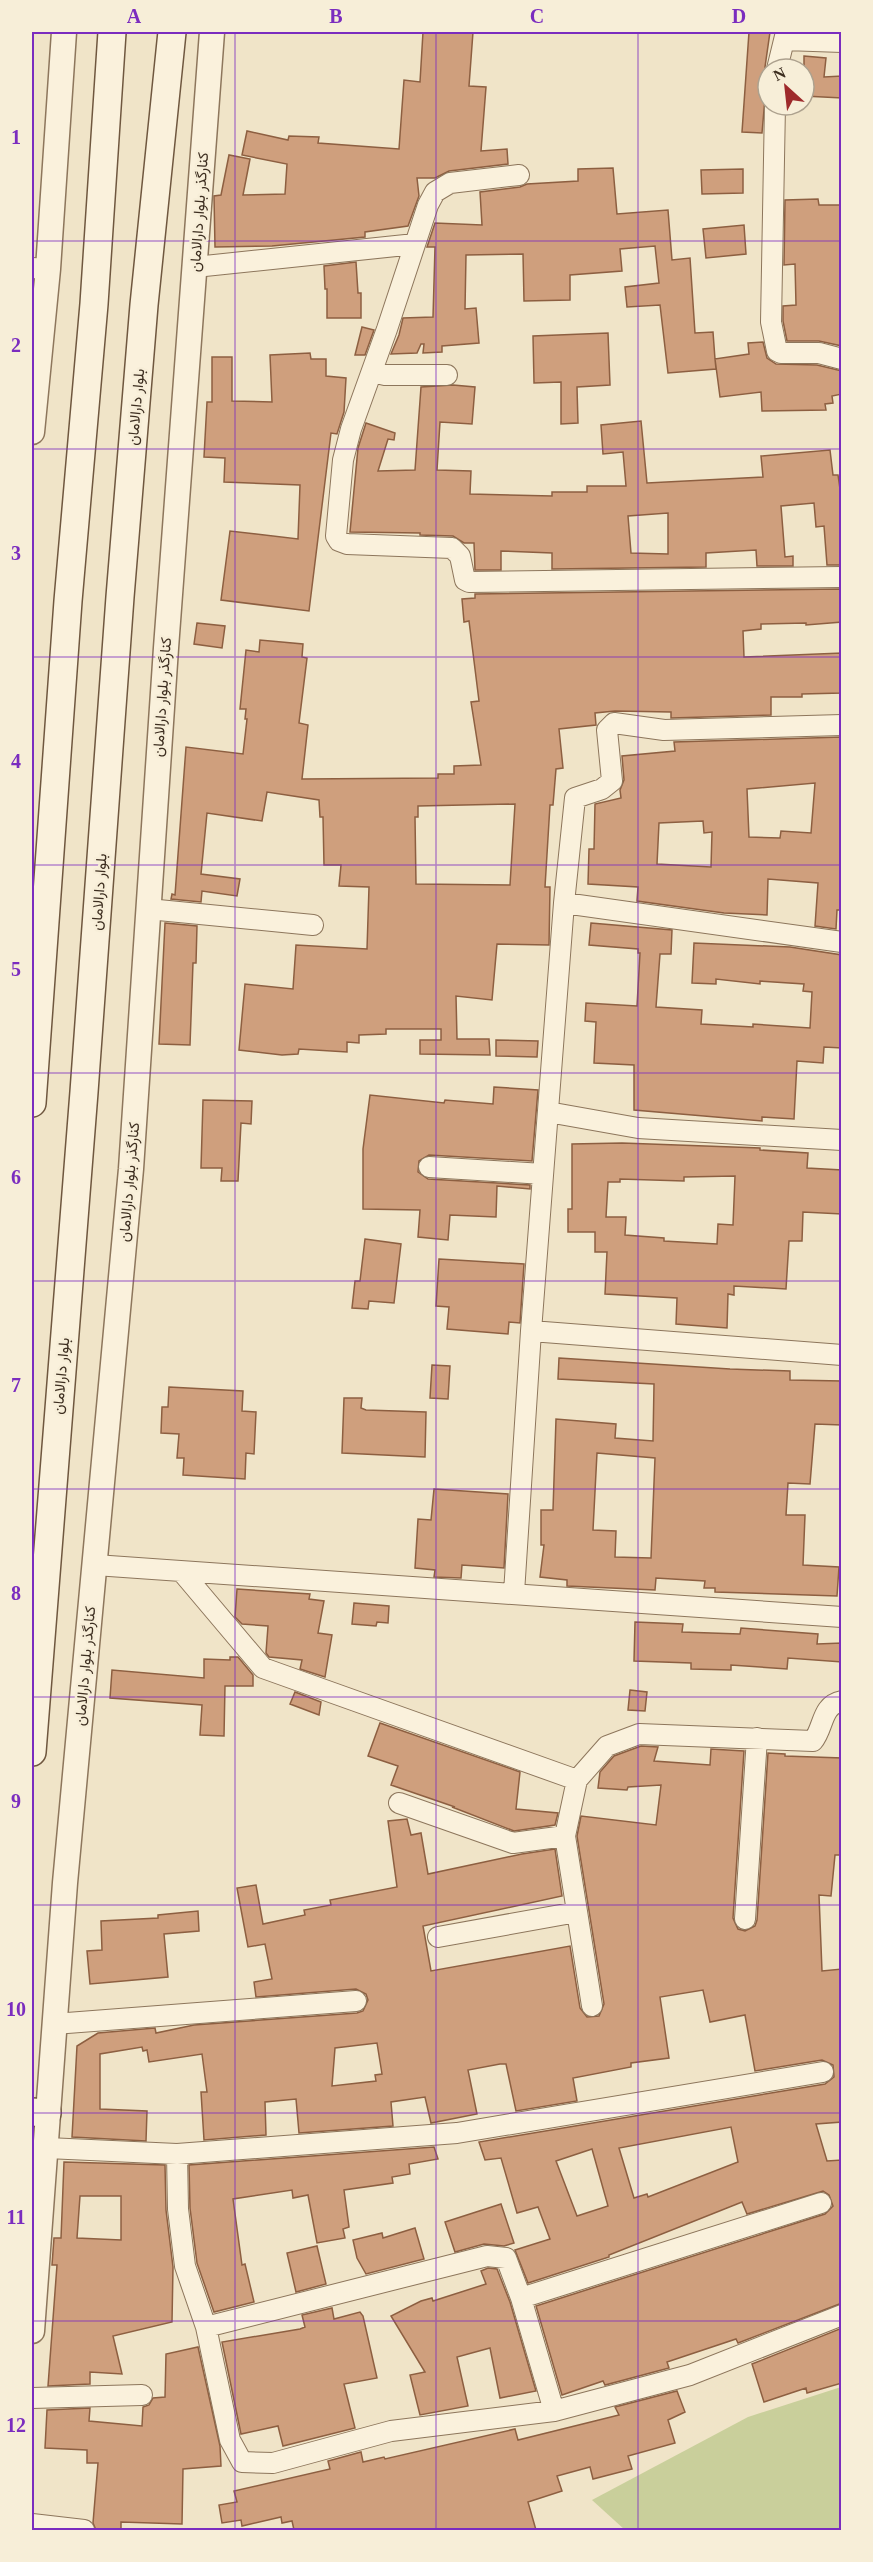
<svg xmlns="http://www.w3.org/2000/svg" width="873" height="2562" font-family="'Times New Roman',Vazirmatn,serif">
	<rect width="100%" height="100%" fill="#f0e4c8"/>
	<!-- green -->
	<path fill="#c9cf9b" d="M841 2387V2530H625L592 2500 748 2417Z"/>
	<!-- building -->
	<path fill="#cf9f7d" stroke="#8d5f41" stroke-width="1.5" fill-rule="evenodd" d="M423 32H473L469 86 486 87 481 151 507 149 508 164 449 171 435 178H417L419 196 408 226 365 232V237L272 246 215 247 214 196 221 195 229 155 250 159 243 195 285 194 287 164 242 155 247 131 288 140 289 136 319 137 318 143 399 149 404 80 420 82Z
		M749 32H770L765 67 767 75 762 133 742 132Z
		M804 56 826 58 824 77 842 76V98L804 96Z
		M613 168 617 214 668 210 672 260 690 258 695 333 713 332 715 359 749 354 748 343 763 342 767 358 776 364 817 365 842 371V394L832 396 833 403 825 404 826 410 762 411 761 392 720 397 715 359 716 369 668 373 660 305 627 307 625 287 659 283 655 246 620 249 622 271 570 275V300L524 301 523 254 466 255 465 309 476 308 479 343 442 346V352L423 353 424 344H421L417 353 391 354 399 335 403 318 433 317 435 247H427L435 223 482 225 480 192 520 187 527 184 578 181V169Z
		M743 169V193L702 194 701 170Z
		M818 199 819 205H842V346L819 341H787L783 321V306L796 305 795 264 784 265 785 200Z
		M744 225 746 254 706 258 703 229Z
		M356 262 358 293H361V318H327V289H325L324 266Z
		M362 327 374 330 365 355H355Z
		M608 333 610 385 577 387 578 423 561 424V382L534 383 533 336Z
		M310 353 311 359H326V376L346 378 344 412 337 434 331 433 309 611 221 600 230 531 298 539 300 485 224 482 225 458 204 457 207 402H212V357H232V401L272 402 270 355Z
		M453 385 475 387 472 424 440 422 437 470 471 471 470 494 552 496V492H587V486H626L623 452 603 454 601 425 641 421 647 483 763 477 761 456 830 450 833 475H838L842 503V565H827L824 526 816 527 814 503 781 506 785 557 793 556V566H757L756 550 706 553V567L552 569V553L501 551V570H475L474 543H464L453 536 420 535V533L350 532 358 448 366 423 395 433 394 440 388 439 378 471 415 470 421 387ZM668 513V554L631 553 628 516Z
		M842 589V622L806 625V623L761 624V629L743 631 744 657 842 653V693L802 694V697H771V715L671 718V712L615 711 595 713 596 725 559 729 563 768 556 769 553 805H550L545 887H550L549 945 497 944 492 1000 456 996 457 1039H489L490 1055 420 1054V1040H441V1029H386V1034L359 1035V1043L347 1042V1052L299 1049 298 1054 282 1055 239 1050 245 984 293 989 296 945 367 949 369 887 339 886 341 865H324L323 817H320L319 800 267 792 262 821 207 813 201 874 240 879 237 896 202 891 201 902 171 899 172 894 175 895 186 747 243 754 247 719H245L246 709H240L246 650 259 652 260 640 303 644 302 657 307 658 299 723 308 725 302 779 438 778V774H454V766L481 765 471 702 479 701 469 621 464 622 462 599 475 598V594ZM515 804 510 885 416 884 415 817H418V806Z
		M197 623 225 626 222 648 194 644Z
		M842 737V910H837L836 929 815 926 818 883 768 879 767 915 724 913 637 901 638 887 588 884 589 849H594L595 804 621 798 620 790 624 780 622 756 675 751 674 742ZM815 783 811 833 781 831 780 838 749 837 747 789ZM703 821 704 833 712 832 711 867 657 864 659 823Z
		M165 923 197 926 196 963H193L190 1045 159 1044Z
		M591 923 672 930 671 954H660L656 1007 702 1010 701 1024 753 1027V1024L810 1028 812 992 803 991 804 984 760 981V984L716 979V984L692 983 694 943 790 947 842 955V1048L824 1047 823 1063 797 1061 794 1119 762 1117V1121L634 1110V1065L594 1063 596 1022 585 1021 586 1003 637 1006 640 953H638V949L589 945Z
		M496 1040 538 1041 537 1057 496 1056Z
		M494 1087 538 1090 532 1161 429 1155 419 1161 418 1172 428 1179 530 1185V1189L497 1186 496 1217 450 1215 448 1240 418 1237 420 1210 363 1209V1149L370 1095 444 1103 445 1100 493 1104Z
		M203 1100 252 1101 251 1124 241 1123 238 1181H221L222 1168H201Z
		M622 1143 760 1148V1150L808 1153 807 1168 842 1170V1214L803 1212 802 1241H789L786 1289 734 1286V1295L728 1294 727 1328 676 1324 677 1298 605 1294 607 1252H595V1232H568V1209H572V1144ZM735 1176 733 1225 718 1224 717 1244 664 1241V1238L625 1235 626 1217H606L608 1182H620V1179L684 1181V1177Z
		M365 1239 401 1244 394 1303 369 1301 368 1309 352 1308 355 1281H360Z
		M439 1259 524 1264 520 1323 509 1322 508 1334 447 1329 449 1307 436 1306Z
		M559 1358 730 1369 790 1371V1380L842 1381V1425L815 1424 810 1484 788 1483 786 1515H805L803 1565 839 1567 837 1596 715 1592V1588H704L705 1581 656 1578 655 1590 567 1586V1580L540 1577 544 1545H541V1510H553L556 1419 616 1424 615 1438 653 1441 654 1384 558 1379ZM597 1453 655 1458 651 1558 615 1557 616 1531 593 1530Z
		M432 1365 450 1366 448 1399 430 1398Z
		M169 1387 243 1391 242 1411 256 1412 254 1454 246 1453 245 1479 183 1475 184 1458H177L179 1434 161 1433 162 1407H168Z
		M344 1398H362L361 1408 366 1410 426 1412 425 1457 342 1453Z
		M434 1489 508 1494 504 1568 462 1565 461 1578 434 1577 435 1570 415 1568 418 1519 431 1520Z
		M237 1589 310 1594 309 1599 324 1601 318 1633 332 1635 325 1677 300 1669 302 1660 269 1657 266 1653 268 1626 242 1624 235 1617Z
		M354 1603 389 1606 388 1623 377 1622 376 1626 352 1624Z
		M635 1622 683 1624 682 1632 740 1634 741 1628 818 1634 817 1644 842 1643V1662L788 1658 787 1669 731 1665V1670L691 1669V1663L634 1661Z
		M230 1657H238L253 1675V1686H225L224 1736 200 1735 202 1705 110 1698 112 1670 204 1678V1659L230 1660Z
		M630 1690 647 1692 645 1711 628 1710Z
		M295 1692 321 1702 319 1715 290 1704Z
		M380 1723 520 1772 516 1809 558 1813 555 1825 514 1831 452 1807H455L391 1785 398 1766 368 1756Z
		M641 1746 658 1747 654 1761 710 1765 711 1749 744 1751 733 1918 738 1929 745 1931 755 1926 757 1920 768 1753 785 1754V1756L842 1758V1855H835L831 1896 819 1895 822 1971 842 1969V2122L816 2124 827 2161 842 2160V2303L738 2343 736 2339 667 2362 669 2368 605 2385 603 2381 562 2395 536 2306 825 2214 833 2206 829 2195 823 2191 747 2214 742 2202 609 2255V2257L528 2283 515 2250 550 2239 538 2207 517 2213 501 2158 485 2160 479 2142 825 2084 834 2077 833 2065 822 2060 755 2071 745 2015 710 2022 703 1990 660 1997 669 2058 631 2063V2067L573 2078 577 2101 516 2111 506 2064H500L468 2070 477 2114 431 2123 425 2097 391 2102 393 2126 299 2133 296 2099 265 2102 266 2135 204 2140 201 2092H207L202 2054 149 2062 147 2050 143 2051 142 2047 100 2054V2109L147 2111 146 2141 72 2137 77 2046 98 2033 155 2028 156 2033 194 2025 357 2013 363 2011 368 2000 366 1994 356 1989 256 1997 254 1982 272 1979 265 1944 248 1947 237 1888 256 1885 263 1924 305 1915 304 1910 331 1905 330 1900 397 1887 388 1821 407 1819 411 1835 421 1833 428 1874 522 1854 555 1849 562 1896 423 1926 431 1971 570 1946 580 2008 587 2017 599 2016 604 2004 577 1836 581 1816 656 1825 661 1785 628 1787 627 1790 598 1788 600 1772 614 1756ZM377 2043 382 2074 375 2075 376 2081 332 2086 335 2048ZM731 2127 738 2162 648 2197 647 2194 634 2198 619 2148ZM592 2149 608 2206 577 2216 556 2161Z
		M198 1911 199 1931 164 1934 168 1977 90 1984 87 1951 102 1950 101 1921 158 1918V1915Z
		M434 2147 438 2159 409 2164 410 2174 392 2177 393 2183 344 2190 349 2227 343 2229 345 2238 317 2243 308 2195 293 2198 292 2190 233 2199 242 2265 245 2264 254 2302 214 2312 197 2263 190 2208 189 2165Z
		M64 2162 165 2165 166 2210 173 2267 172 2322 113 2336 122 2374 90 2372V2384L48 2386 57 2265H52L54 2238H61ZM80 2196H121V2240L77 2238Z
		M501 2204 514 2243 504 2246 484 2244 455 2252 445 2222Z
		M415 2228 424 2259 366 2274 357 2258 353 2240 382 2233 383 2238Z
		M317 2246 326 2284 296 2292 287 2253Z
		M488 2268 497 2269 510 2302 536 2391 500 2398 490 2348 457 2357 468 2406 420 2415 410 2375 425 2372 391 2316 421 2301 432 2298 433 2301 486 2284 481 2271Z
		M332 2308 334 2319 360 2312 363 2316 377 2378 344 2384 355 2428 283 2446 278 2426 241 2434 222 2342 300 2329 305 2327 302 2315Z
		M842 2328V2383L807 2393 806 2388 764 2402 752 2364Z
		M198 2347 220 2446 221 2466 183 2469 182 2524 121 2522V2530H96L93 2523 98 2463H87V2450L45 2448 47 2410 90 2408 89 2421 142 2426 143 2407 149 2405 153 2398 165 2397 166 2354Z
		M677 2391 685 2412 668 2420 675 2443 628 2456 632 2469 593 2479 590 2467 557 2476 562 2491 528 2502 536 2530H294L292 2521 282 2523 281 2517 242 2526 241 2520 222 2523 219 2505 237 2502 234 2491 330 2469 328 2461 361 2452 363 2462 384 2457 385 2459 515 2429 518 2440 619 2415 615 2407Z"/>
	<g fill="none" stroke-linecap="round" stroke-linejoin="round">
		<!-- minor casing -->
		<g stroke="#8d765c" stroke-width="22">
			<path id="minor" d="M785 40 842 42
				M777 69 786 32
				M775 105 771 322 777 351 781 353H819L842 359
				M519 175 450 183 435 192 428 205 387 329 351 429 343 460 336 536 339 541 347 544 452 548 460 556 465 580 469 582 842 577
				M195 267 415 244
				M32 268 48 269
				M372 372 385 375H447
				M564 903 842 942
				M148 909 313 925
				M548 1112 638 1128 842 1140
				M429 1167 543 1174
				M531 1331 842 1355
				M95 1565 842 1617
				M182 1572 263 1668 577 1780
				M514 1593 531 1331 564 903 575 798 602 789 612 781 607 730 614 723 664 730 842 725
				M399 1803 513 1843 565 1836
				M745 1919 757 1738
				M438 1937 577 1912
				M592 2006 565 1836 577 1780 607 1746 639 1734 813 1741C824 1728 821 1705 842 1701
				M54 2024 356 2001
				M47 2148 177 2154 457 2133 823 2072
				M177 2154 178 2209 185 2266 206 2327 230 2440 242 2462 273 2463 391 2431 554 2411 690 2375 842 2315
				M521 2298 821 2203
				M206 2327 487 2256 506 2258 521 2298 554 2411
				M32 2398 142 2395
				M32 2524 84 2530"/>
		</g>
		<!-- tertiary casing -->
		<g stroke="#8d765c" stroke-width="27">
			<path id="tertiary" d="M32 432 48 269 64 32
				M32 2331 65 1883 131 1169 166 648 212 32"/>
		</g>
		<!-- secondary casing -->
		<g stroke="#6f573f" stroke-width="30">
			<path id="secondary" d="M32 1103 68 601 94 304 112 32
				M32 1752 84 1092 120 597 144 305 172 32
				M32 2112 47 2113"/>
		</g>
		<!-- minor -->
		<use href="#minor" stroke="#faf1dc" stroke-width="20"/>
		<!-- tertiary -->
		<use href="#tertiary" stroke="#faf1dc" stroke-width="24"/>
		<!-- secondary -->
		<use href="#secondary" stroke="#faf1dc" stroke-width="27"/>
	</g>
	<!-- grid -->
	<path fill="none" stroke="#7b2cbf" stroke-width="1.5" stroke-opacity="0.55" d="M235 32V2530M436 32V2530M638 32V2530M32 241H842M32 449H842M32 657H842M32 865H842M32 1073H842M32 1281H842M32 1489H842M32 1697H842M32 1905H842M32 2113H842M32 2321H842"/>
	<g text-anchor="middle" stroke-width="5" stroke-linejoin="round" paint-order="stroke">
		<!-- street labels -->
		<g font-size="15" fill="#3d2e20" stroke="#f7eed8">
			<text transform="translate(199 212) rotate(-86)" y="5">کنارگذر بلوار دارالامان</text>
			<text transform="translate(136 407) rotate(-85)" y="5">بلوار دارالامان</text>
			<text transform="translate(162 697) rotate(-86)" y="5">کنارگذر بلوار دارالامان</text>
			<text transform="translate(99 892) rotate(-86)" y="5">بلوار دارالامان</text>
			<text transform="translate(129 1182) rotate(-85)" y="5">کنارگذر بلوار دارالامان</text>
			<text transform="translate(61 1376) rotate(-85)" y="5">بلوار دارالامان</text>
			<text transform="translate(85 1666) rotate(-85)" y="5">کنارگذر بلوار دارالامان</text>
		</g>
	</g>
	<!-- border -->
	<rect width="873" height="2562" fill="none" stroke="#f7eed8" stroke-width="66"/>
	<!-- north arrow -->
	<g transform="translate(786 87) rotate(333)"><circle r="28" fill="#f7eed8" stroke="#ada18e" stroke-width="1.5"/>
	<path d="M0-4.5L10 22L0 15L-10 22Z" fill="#9e2a2b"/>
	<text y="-9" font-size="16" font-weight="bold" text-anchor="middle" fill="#3d2e20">N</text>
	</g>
	<rect x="33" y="33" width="807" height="2496" fill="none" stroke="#7b2cbf" stroke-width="2"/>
	<g font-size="20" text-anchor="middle" font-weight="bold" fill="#7b2cbf">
		<text x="134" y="23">A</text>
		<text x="336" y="23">B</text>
		<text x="537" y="23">C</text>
		<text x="739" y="23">D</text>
		<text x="16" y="144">1</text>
		<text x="16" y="352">2</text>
		<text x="16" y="560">3</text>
		<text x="16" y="768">4</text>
		<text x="16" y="976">5</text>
		<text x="16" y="1184">6</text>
		<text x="16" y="1392">7</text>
		<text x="16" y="1600">8</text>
		<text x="16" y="1808">9</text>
		<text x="16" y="2016">10</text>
		<text x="16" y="2224">11</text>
		<text x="16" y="2432">12</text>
	</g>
</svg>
